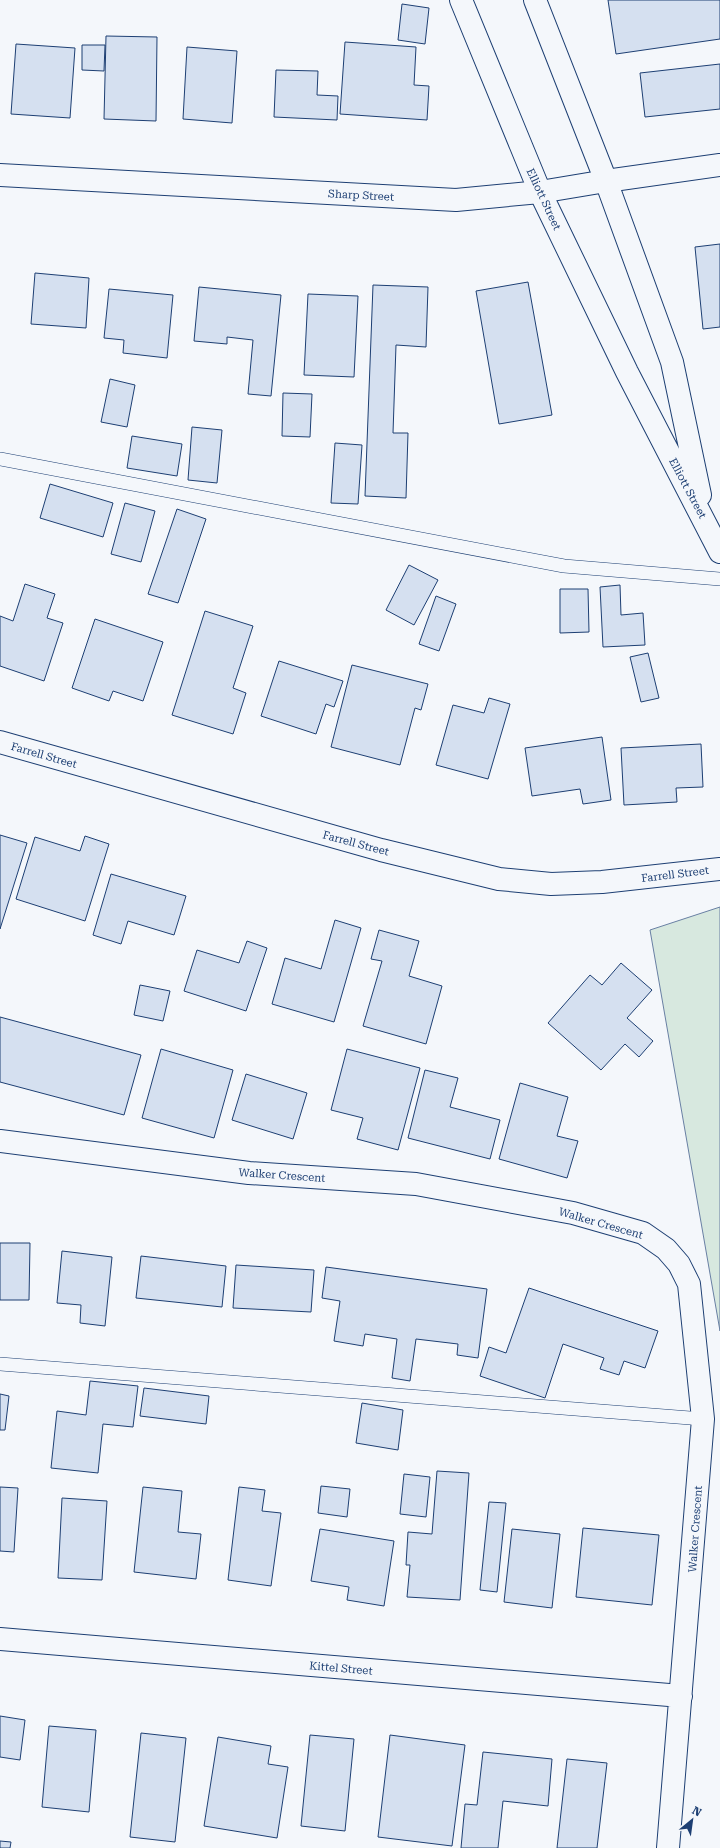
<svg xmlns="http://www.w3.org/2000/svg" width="720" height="1848" font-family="'Roboto Serif',serif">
	<rect width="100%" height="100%" fill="#f4f7fb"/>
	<!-- green -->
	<path fill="#d7e8df" stroke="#687fa3" d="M720 907V1331L650 930Z"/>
	<!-- building -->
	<path fill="#d5e0f0" stroke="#1d3f73" d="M608 0H720V39L616 54Z
		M402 4 429 8 425 44 398 40Z
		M106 36 157 37 156 121 104 119Z
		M345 42 416 47 414 85 429 86 427 120 340 114Z
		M16 44 75 48 70 118 11 114Z
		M82 45H105L104 71 82 70Z
		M187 47 237 51 232 123 183 119Z
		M720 64V109L645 117 640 73Z
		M276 70 318 71 317 95 338 96 337 120 274 117Z
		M720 244V327L703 329 695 247Z
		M35 273 89 278 86 328 31 324Z
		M528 282 552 415 499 424 476 291Z
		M373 285 428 287 426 347 396 345 393 433H408L406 498 365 496Z
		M199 287 281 295 271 396 248 394 253 340 227 337V344L194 341Z
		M109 289 173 295 167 358 123 353 124 340 104 338Z
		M308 294 358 296 354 377 304 375Z
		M110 379 135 385 127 427 101 422Z
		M283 393 312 394 310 437 282 436Z
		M192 427 222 430 217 483 188 480Z
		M132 436 182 444 177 476 127 468Z
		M335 443 362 445 358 504 331 503Z
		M50 484 113 503 103 537 40 518Z
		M125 503 155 511 141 562 111 554Z
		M177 509 206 519 178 603 148 594Z
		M409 565 438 580 414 625 386 610Z
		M25 584 55 594 47 618 63 623 44 681 0 666V616L13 621Z
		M620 585 621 615 643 613 645 645 603 647 600 587Z
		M560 589H588L589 632 560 633Z
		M436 596 456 604 439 651 419 644Z
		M205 611 253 626 233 688 246 693 233 734 172 715Z
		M95 619 163 642 143 701 113 691 109 701 72 688Z
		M648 653 659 698 641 702 630 657Z
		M279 661 343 681 334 707 326 704 316 734 261 716Z
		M352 665 428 684 421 710 415 708 400 765 331 747Z
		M489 698 510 704 488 779 436 765 453 705 484 713Z
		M602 737 611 800 583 804 580 789 532 796 525 748Z
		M701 744 703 787 676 788 677 802 624 805 621 748Z
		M0 835 27 843 0 929Z
		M85 836 109 844 85 921 16 899 35 837 80 851Z
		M111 874 186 896 174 935 128 921 121 944 93 935Z
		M335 920 361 928 334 1022 272 1004 285 958 321 969Z
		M379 930 419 941 409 976 442 986 426 1044 363 1026 382 961 371 959Z
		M247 941 267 948 246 1011 184 991 197 950 239 963Z
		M621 963 652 990 627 1018 653 1041 639 1057 625 1044 601 1070 548 1023 590 975 602 985Z
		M140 985 170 991 163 1021 134 1015Z
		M0 1017 141 1055 124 1115 0 1082Z
		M161 1049 233 1070 214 1138 142 1118Z
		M347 1049 420 1068 398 1150 357 1139 363 1118 331 1110Z
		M425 1070 458 1078 450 1107 500 1120 490 1159 408 1138Z
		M246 1074 307 1093 293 1139 232 1120Z
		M520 1083 568 1097 557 1136 578 1141 567 1178 499 1159Z
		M0 1243H30L29 1300H0Z
		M62 1251 112 1257 105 1326 80 1323 81 1305 57 1303Z
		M141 1256 226 1266 222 1307 136 1298Z
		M236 1265 314 1270 311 1312 233 1308Z
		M326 1267 487 1289 478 1358 457 1355 458 1344 416 1339 410 1381 392 1378 397 1339 365 1334 363 1346 334 1341 340 1301 322 1298Z
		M529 1288 658 1331 645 1368 624 1361 619 1375 600 1369 604 1358 563 1344 545 1398 480 1376 489 1347 506 1353Z
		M90 1381 138 1386 133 1427 103 1424 98 1473 51 1468 57 1411 86 1415Z
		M144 1388 209 1396 206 1424 140 1416Z
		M0 1394 9 1396 5 1430H0Z
		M362 1403 403 1410 398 1450 356 1443Z
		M437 1471 469 1473 460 1600 407 1597 410 1565H406L408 1532 432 1534Z
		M404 1474 430 1477 426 1517 400 1514Z
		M321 1486 350 1489 347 1517 318 1513Z
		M0 1487 18 1488 14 1552 0 1551Z
		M143 1487 182 1491 178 1532 201 1534 196 1579 134 1572Z
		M239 1487 265 1490 262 1511 281 1513 271 1586 228 1580Z
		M62 1498 107 1501 102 1580 58 1578Z
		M489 1502 506 1503 497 1592 480 1590Z
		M583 1528 659 1535 652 1605 576 1597Z
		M320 1529 394 1541 384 1606 347 1600 349 1587 311 1581Z
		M512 1529 560 1534 552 1608 504 1602Z
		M0 1716 25 1720 20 1760 0 1757Z
		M49 1726 96 1730 89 1812 42 1807Z
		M141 1733 186 1738 175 1842 130 1837Z
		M310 1735 354 1739 345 1831 301 1826Z
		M390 1735 465 1745 452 1846 378 1837Z
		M218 1737 271 1746 268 1764 288 1767 277 1838 204 1826Z
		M483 1752 552 1759 548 1806 503 1801 498 1848H461L465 1804 477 1805Z
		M567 1759 607 1763 597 1848H557Z
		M0 1841 11 1842 10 1848H0Z"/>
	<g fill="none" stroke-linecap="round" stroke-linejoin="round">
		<!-- lane casing -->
		<g stroke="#1d3f73" stroke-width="14">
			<path id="lane" d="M0 459 564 566 720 579
				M0 1364 703 1419"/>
		</g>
		<!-- street casing -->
		<g stroke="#1d3f73" stroke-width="24">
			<path id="street" d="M0 175 456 200 540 192 606 181 720 165
				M0 742 381 850 499 879 551 884 602 882 720 869
				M0 1141 249 1173 416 1184 573 1213 643 1233 666 1249 679 1264 689 1284 703 1419 668 1848
				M0 1639 681 1696"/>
		</g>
		<!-- secondary casing -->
		<g stroke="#1d3f73" stroke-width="24">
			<path id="secondary" d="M461 0 540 192 627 372 720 552
				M535 0 606 181 672 362 700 495"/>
		</g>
		<!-- lane -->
		<use href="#lane" stroke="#f4f7fb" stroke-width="13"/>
		<!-- street -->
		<use href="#street" stroke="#f4f7fb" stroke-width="22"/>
		<!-- secondary -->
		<use href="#secondary" stroke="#f4f7fb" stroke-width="22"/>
	</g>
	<g text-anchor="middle" stroke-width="3" stroke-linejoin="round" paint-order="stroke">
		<!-- street labels -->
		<g font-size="11" fill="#1d3f73" stroke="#f4f7fb">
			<text transform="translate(361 195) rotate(3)" y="4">Sharp Street</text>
			<text transform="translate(544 199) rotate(65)" y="4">Elliott Street</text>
			<text transform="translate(688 488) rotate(62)" y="4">Elliott Street</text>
			<text transform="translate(44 755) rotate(16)" y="4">Farrell Street</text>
			<text transform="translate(356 843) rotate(15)" y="4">Farrell Street</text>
			<text transform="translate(675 874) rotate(-7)" y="4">Farrell Street</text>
			<text transform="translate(282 1175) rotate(4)" y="4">Walker Crescent</text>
			<text transform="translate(601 1223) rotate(16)" y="4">Walker Crescent</text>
			<text transform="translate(695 1529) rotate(-86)" y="4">Walker Crescent</text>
			<text transform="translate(341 1668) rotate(5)" y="4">Kittel Street</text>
		</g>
	</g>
	<!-- north arrow -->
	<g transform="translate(692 1820) rotate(29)" stroke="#f4f7fb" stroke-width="3" paint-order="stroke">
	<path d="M0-3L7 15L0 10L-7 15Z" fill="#1d3f73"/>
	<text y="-6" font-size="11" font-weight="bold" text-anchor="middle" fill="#1d3f73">N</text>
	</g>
</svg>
